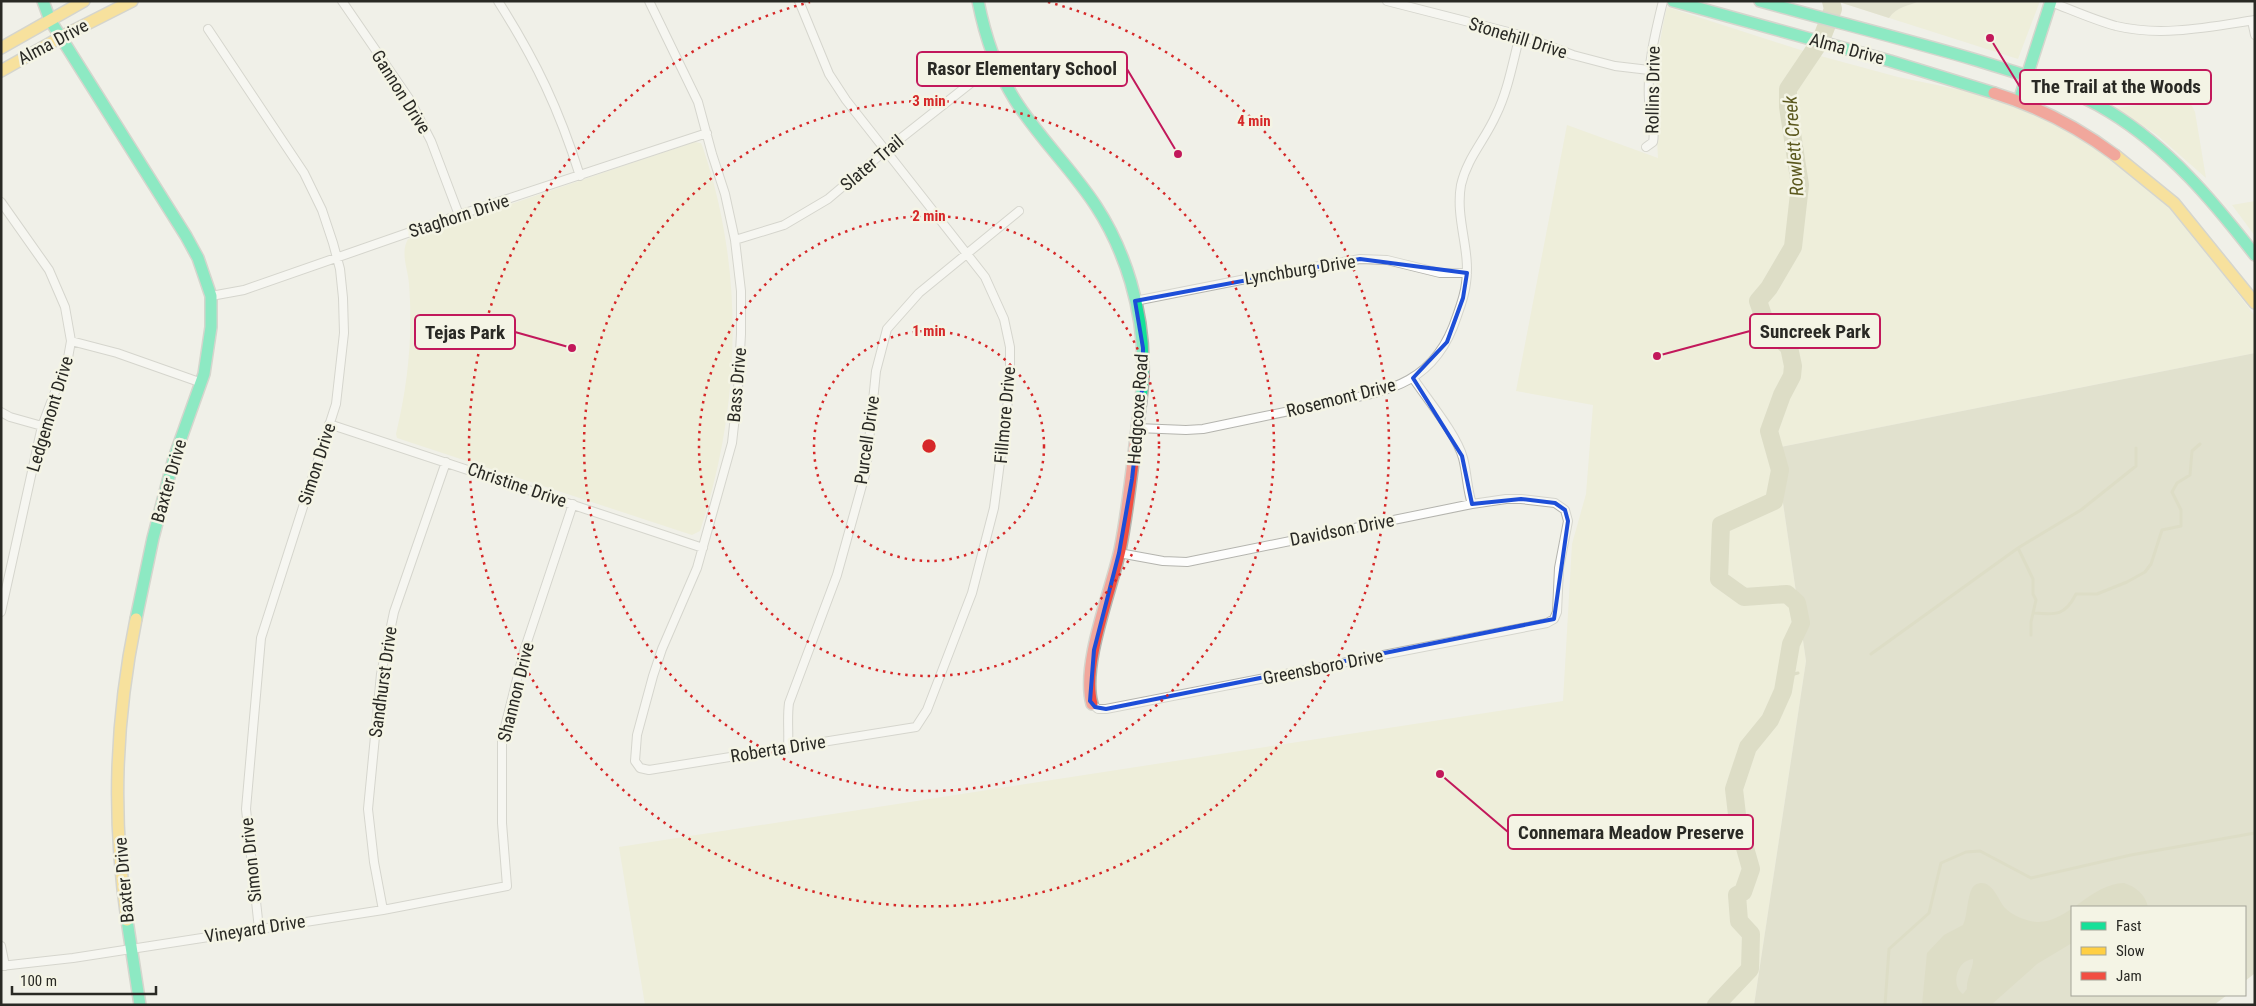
<svg xmlns="http://www.w3.org/2000/svg" width="2256" height="1006" font-family="'Roboto Condensed',sans-serif">
	<rect width="100%" height="100%" fill="#f0f0e8"/>
	<!-- green -->
	<path fill="#eaeacb" d="M1836 1H2040L2018 59Z
		M1667 7 1813 54 1898 77 1985 95 2019 106 2084 138 2128 168 2163 201 2187 228 2255 316V353L1775 448 1806 661 1754 1005H645L619 847 1563 701 1572 544 1586 494 1593 405 1516 391 1567 125 1658 158C1655 105 1654 59 1667 7Z
		M2179 100C2189 101 2191 103 2195 112L2206 178 2157 135 2115 108Z
		M694 142 701 143 703 148C745 272 741 406 700 531L692 535 397 438 396 434C408 384 413 336 409 284 408 269 400 253 408 239Z
		M2255 201V236L2232 205Z"/>
	<!-- forest -->
	<path fill="#cfceaf" d="M1836 1H1919C1907 7 1897 6 1889 18Z
		M2255 353 2254 974 2245 981V907H2072V995H2227L2214 1005H1754L1806 661 1775 448Z"/>
	<!-- water -->
	<path fill="#c5c59e" fill-rule="evenodd" d="M2124 883C2136 887 2145 894 2148 907H2072V943L2037 964 1991 1005H1922L1927 953 1944 935 1963 925C1968 916 1967 890 1975 885 1991 876 1998 900 2005 908 2013 916 2026 921 2037 922 2068 923 2090 884 2124 883ZM1973 959C1974 967 1966 978 1967 989L1963 994C1950 985 1957 960 1973 959Z"/>
	<g fill="none" stroke-linecap="round" stroke-linejoin="round">
		<!-- stream -->
		<path stroke="#c5c59e" stroke-width="3" d="M2018 548 2033 579V594L2036 600 2031 622V635
			M2034 613C2056 615 2065 616 2076 594H2097L2127 582 2145 572 2151 564 2162 530 2181 526V510L2172 492 2177 483 2190 475 2192 451 2200 444
			M1871 654 2018 548 2081 510 2136 466V448
			M1786 676 1798 673
			M1885 1005 1889 949 1929 913 1941 863 1966 852 1980 851 2031 878 2131 855 2255 833"/>
		<!-- river -->
		<path stroke="#c5c59e" stroke-width="18" d="M1716 1005 1750 969 1751 934 1739 921 1737 895 1743 892 1751 869 1738 823 1734 789 1748 747 1770 720 1783 691 1791 644 1801 623 1797 603 1787 594 1744 597 1719 579 1721 525 1774 501 1780 470 1769 431 1782 395 1792 376 1793 366 1789 347 1767 327 1758 301 1769 288 1793 247 1800 185 1788 107V89L1821 40 1833 9 1831 1"/>
		<!-- street casing -->
		<g stroke="#b4b4ae" stroke-width="10">
			<path id="street" d="M342 1 410 100 431 141 459 215
				M498 1C536 61 559 109 580 176
				M649 1 698 102 712 154 725 194 735 240 741 291V334L738 389 732 443 697 568 662 649 653 676 637 735 635 761 640 768 649 770 916 727 927 710 972 593 994 508 1010 385V347L1004 319 985 277 846 100 829 74 799 1
				M1387 1 1520 35 1573 55 1615 66 1649 70
				M2051 2C2072 10 2094 20 2116 26 2162 37 2209 27 2255 20
				M2252 21 2255 35
				M208 29 304 173 322 210 333 243 340 269 343 298 344 333 336 404 261 638 246 809 259 929
				M1646 147 1653 142C1656 128 1650 114 1649 100 1647 65 1655 34 1663 1
				M1 202 49 270 65 307 71 341 68 358 42 426 1 612
				M735 240 784 225 828 199 886 150 986 71 997 65
				M211 296 244 290 459 215 707 133
				M1135 301 1261 276 1360 259 1387 260 1440 273H1467
				M71 341 117 353 202 383
				M1413 378C1427 399 1457 435 1463 458 1467 473 1467 489 1472 504
				M1 412 10 417 42 426
				M329 424 703 548
				M1137 428 1186 430 1203 429C1241 421 1280 413 1318 405 1383 392 1434 388 1457 316 1461 305 1465 294 1466 283 1471 250 1455 219 1461 185 1467 158 1485 140 1496 115 1508 91 1513 61 1520 35
				M1092 704 1098 709H1106L1547 623 1554 619 1557 612 1559 568 1568 521 1565 510 1555 503 1521 499H1506L1472 504 1187 562 1163 561 1119 553
				M788 747C789 732 787 718 789 703L837 575 866 471 876 371 887 329 919 293 1019 211
				M383 910 374 862 368 809 381 674 394 612 446 462
				M1 946 5 966
				M1 966 73 958 383 910 507 886 502 823V739L524 651 573 504"/>
		</g>
		<!-- fast casing -->
		<g stroke="#b4b4ae" stroke-width="14">
			<path id="fast" d="M43 1 50 20 186 236 198 258 211 296V327L204 374 174 458 153 538 136 619
				M978 1C985 36 996 70 1015 100 1039 138 1072 169 1096 206 1126 252 1143 310 1143 364 1144 386 1140 407 1137 429
				M1673 1 1890 61 1994 93
				M1760 1C1832 21 1904 39 1976 60 2021 74 2070 87 2110 112 2169 148 2213 201 2255 255
				M2019 101 2051 1
				M127 920 140 1005"/>
		</g>
		<!-- slow casing -->
		<g stroke="#b4b4ae" stroke-width="14">
			<path id="slow" d="M1 48 84 1
				M1 71 61 37 132 1
				M2115 155 2174 203 2255 303
				M127 920C112 817 115 721 136 619"/>
		</g>
		<!-- jam casing -->
		<g stroke="#b4b4ae" stroke-width="14">
			<path id="jam" d="M1994 93C2036 106 2079 128 2115 155
				M1092 704C1081 665 1111 591 1120 550 1128 510 1132 469 1137 429"/>
		</g>
		<!-- street -->
		<use href="#street" stroke="#fdfdfc" stroke-width="8"/>
		<!-- fast -->
		<use href="#fast" stroke="#16e098" stroke-width="11"/>
		<!-- slow -->
		<use href="#slow" stroke="#ffcf43" stroke-width="11"/>
		<!-- jam -->
		<use href="#jam" stroke="#f24e42" stroke-width="11"/>
	</g>
	<!-- marked area -->
	<path d="M0 0H2256V1006H0ZM1360 259 1467 273 1463 298 1447 342 1413 378 1462 456 1472 504 1521 499 1555 503 1565 510 1568 521 1554 619 1106 709 1095 707 1090 701 1094 650 1119 553 1132 479 1143 381V348L1135 301Z" fill="#f0f0e8" fill-opacity=".55" fill-rule="evenodd"/>
	<path fill="none" stroke="#1d4ed8" stroke-width="4" stroke-linejoin="round" d="M1360 259 1467 273 1463 298 1447 342 1413 378 1462 456 1472 504 1521 499 1555 503 1565 510 1568 521 1554 619 1106 709 1095 707 1090 701 1094 650 1119 553 1132 479 1143 381V348L1135 301Z"/>
	<!-- distance rings -->
	<g fill="none" stroke="#d62828" stroke-width="2.5" stroke-dasharray="2.5 5">
		<circle cx="929" cy="446" r="115"/>
		<circle cx="929" cy="446" r="230"/>
		<circle cx="929" cy="446" r="345"/>
		<path d="M1048 2A460 460 0 1 1 810 2"/>
	</g>
	<g text-anchor="middle" stroke-width="5" stroke-linejoin="round" paint-order="stroke">
		<!-- street labels -->
		<g font-size="18" fill="#292924" stroke="#f4f4e5">
			<text transform="translate(1518 38) rotate(17)" y="6">Stonehill Drive</text>
			<text transform="translate(53 42) rotate(-28)" y="6">Alma Drive</text>
			<text transform="translate(1847 49) rotate(15)" y="6">Alma Drive</text>
			<text transform="translate(1653 90) rotate(-89)" y="6">Rollins Drive</text>
			<text transform="translate(401 92) rotate(58)" y="6">Gannon Drive</text>
			<text transform="translate(872 163) rotate(-40)" y="6">Slater Trail</text>
			<text transform="translate(459 216) rotate(-18)" y="6">Staghorn Drive</text>
			<text transform="translate(1300 270) rotate(-9)" y="6">Lynchburg Drive</text>
			<text transform="translate(737 385) rotate(-85)" y="6">Bass Drive</text>
			<text transform="translate(1341 398) rotate(-14)" y="6">Rosemont Drive</text>
			<text transform="translate(1138 409) rotate(-86)" y="6">Hedgcoxe Road</text>
			<text transform="translate(50 414) rotate(-73)" y="6">Ledgemont Drive</text>
			<text transform="translate(1005 415) rotate(-85)" y="6">Fillmore Drive</text>
			<text transform="translate(867 440) rotate(-82)" y="6">Purcell Drive</text>
			<text transform="translate(317 464) rotate(-72)" y="6">Simon Drive</text>
			<text transform="translate(169 481) rotate(-74)" y="6">Baxter Drive</text>
			<text transform="translate(517 485) rotate(19)" y="6">Christine Drive</text>
			<text transform="translate(1342 530) rotate(-11)" y="6">Davidson Drive</text>
			<text transform="translate(1323 667) rotate(-11)" y="6">Greensboro Drive</text>
			<text transform="translate(383 682) rotate(-82)" y="6">Sandhurst Drive</text>
			<text transform="translate(516 692) rotate(-76)" y="6">Shannon Drive</text>
			<text transform="translate(778 749) rotate(-9)" y="6">Roberta Drive</text>
			<text transform="translate(251 860) rotate(-96)" y="6">Simon Drive</text>
			<text transform="translate(124 880) rotate(-95)" y="6">Baxter Drive</text>
			<text transform="translate(255 929) rotate(-9)" y="6">Vineyard Drive</text>
		</g>
		<!-- water labels -->
		<g font-size="19" font-style="italic" fill="#5b581e" stroke="#f4f4e5">
			<text transform="translate(1793 146) rotate(-94)" y="7">Rowlett Creek</text>
		</g>
	</g>
	<circle cx="929" cy="446" r="8" fill="#d62828" stroke="#f4f4e5" stroke-width="2.5"/>
	<g font-size="15" text-anchor="middle" font-weight="bold" fill="#d62828" stroke="#f4f4e5" stroke-width="5" stroke-linejoin="round" paint-order="stroke">
		<text x="929" y="106">3 min</text>
		<text x="1254" y="126">4 min</text>
		<text x="929" y="221">2 min</text>
		<text x="929" y="336">1 min</text>
	</g>
	<!-- callouts -->
	<path fill="none" stroke="#c2185b" stroke-width="2" d="M1178 154L1127 69M1990 38L2020 87M1657 356L1750 331M572 348L515 332M1440 774L1508 832"/>
	<g fill="#c2185b" stroke="#f4f4e5" stroke-width="2">
		<circle cx="1178" cy="154" r="5"/>
		<circle cx="1990" cy="38" r="5"/>
		<circle cx="1657" cy="356" r="5"/>
		<circle cx="572" cy="348" r="5"/>
		<circle cx="1440" cy="774" r="5"/>
	</g>
	<g fill="#f4f4e5" stroke="#c2185b" stroke-width="2">
		<rect x="917" y="52" width="210" height="34" rx="5"/>
		<rect x="2020" y="70" width="191" height="34" rx="5"/>
		<rect x="1750" y="314" width="130" height="34" rx="5"/>
		<rect x="415" y="315" width="100" height="34" rx="5"/>
		<rect x="1508" y="815" width="245" height="34" rx="5"/>
	</g>
	<g font-size="19" text-anchor="middle" font-weight="bold" fill="#292924">
		<text x="1022" y="75">Rasor Elementary School</text>
		<text x="2116" y="93">The Trail at the Woods</text>
		<text x="1815" y="338">Suncreek Park</text>
		<text x="465" y="339">Tejas Park</text>
		<text x="1631" y="839">Connemara Meadow Preserve</text>
	</g>
	<!-- border -->
	<rect width="2256" height="1006" fill="none" stroke="#292924" stroke-width="5"/>
	<!-- legend -->
	<rect x="2071" y="906" width="175" height="90" fill="#f4f4e5" stroke="#a3a398"/>
	<rect x="2081" y="922" width="25" height="8" fill="#16e098" stroke="#a3a398"/>
	<text x="2116" y="931" font-size="15" fill="#292924">Fast</text>
	<rect x="2081" y="947" width="25" height="8" fill="#ffcf43" stroke="#a3a398"/>
	<text x="2116" y="956" font-size="15" fill="#292924">Slow</text>
	<rect x="2081" y="972" width="25" height="8" fill="#f24e42" stroke="#a3a398"/>
	<text x="2116" y="981" font-size="15" fill="#292924">Jam</text>
	<!-- scale -->
	<path d="M12 986v8h144v-8" fill="none" stroke="#292924" stroke-width="2.5"/>
	<text x="20" y="986" font-size="15" fill="#292924" stroke="#f4f4e5" stroke-width="4" paint-order="stroke">100 m</text>
</svg>
